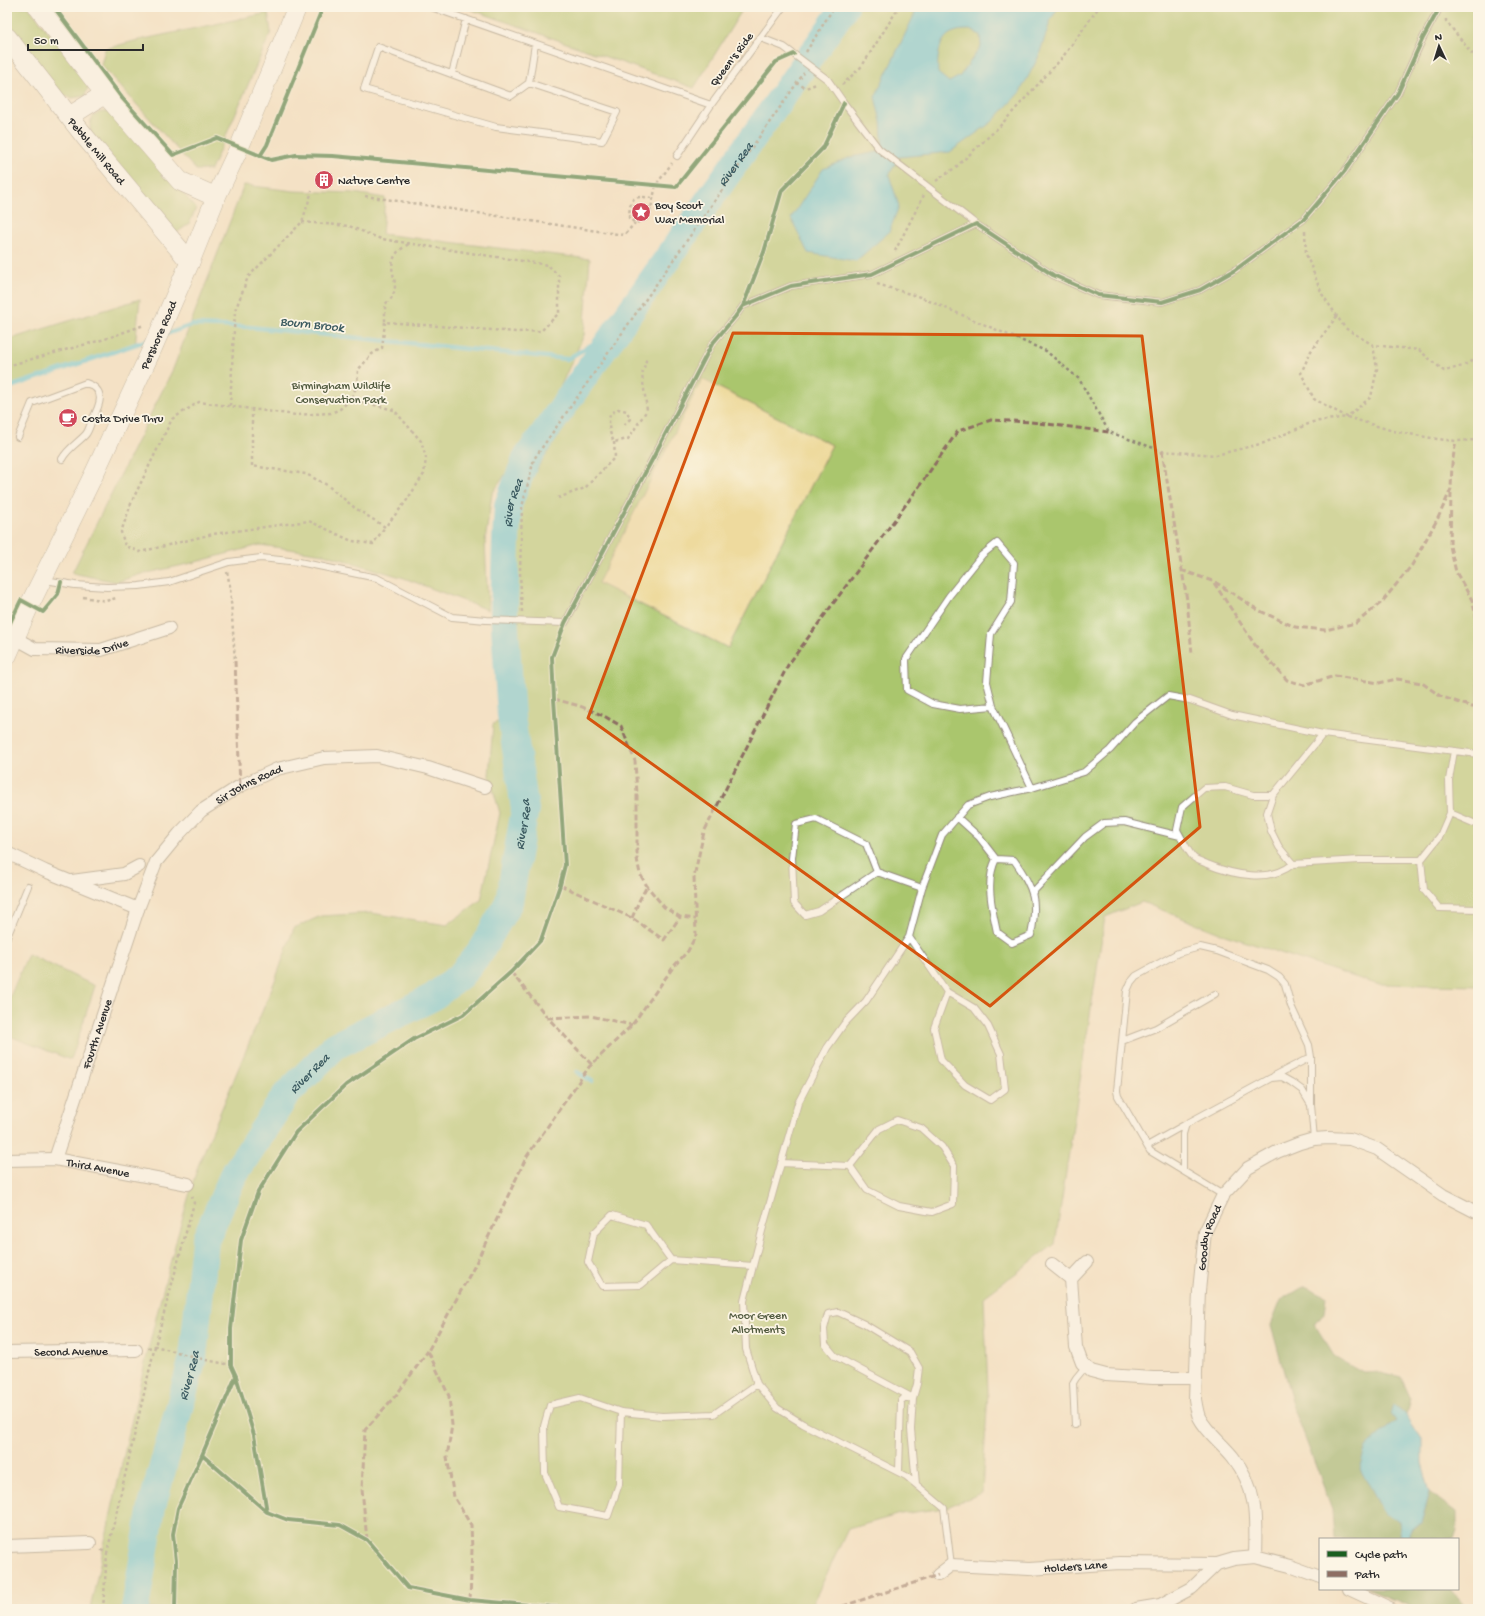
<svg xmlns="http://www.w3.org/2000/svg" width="1485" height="1616" font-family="'Gochi Hand',sans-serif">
	<rect width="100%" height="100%" fill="#fcf5e5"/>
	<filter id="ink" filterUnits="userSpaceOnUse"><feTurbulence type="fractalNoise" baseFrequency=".025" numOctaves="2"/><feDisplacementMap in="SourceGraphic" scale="8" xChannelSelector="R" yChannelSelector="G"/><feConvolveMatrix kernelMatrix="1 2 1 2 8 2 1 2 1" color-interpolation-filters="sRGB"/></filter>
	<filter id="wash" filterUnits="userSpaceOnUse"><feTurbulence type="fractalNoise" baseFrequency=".012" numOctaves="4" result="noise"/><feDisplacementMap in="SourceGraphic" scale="16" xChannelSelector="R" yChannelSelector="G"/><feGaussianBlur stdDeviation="0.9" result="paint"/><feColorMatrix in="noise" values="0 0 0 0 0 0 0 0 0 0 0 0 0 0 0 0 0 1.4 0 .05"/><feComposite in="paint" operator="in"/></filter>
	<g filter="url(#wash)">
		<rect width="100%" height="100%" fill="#f4e1c5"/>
		<!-- green -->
		<path fill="#aac66d" stroke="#6a784c" d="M7 7H29L89 85 85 96 73 98 61 95 7 27Z
			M464 7H744L694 88Z
			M855 7H1478V986L1376 984 1222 934 1142 902 1105 917 1055 1244 984 1297 988 1391 982 1493 944 1508 901 1514 848 1529 813 1603 816 1609H90C123 1461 153 1311 198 1166L276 978 294 928 321 916 371 913 447 925 481 900 500 813 489 776 493 724 519 713 510 538 518 502 541 462Z
			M268 13 271 32 211 170H196L101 65 105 49 134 41Z
			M101 112H111L196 208 189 224 176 233 92 137C89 125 88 117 101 112Z
			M244 185 294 191 354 193 385 198 382 234 590 259 584 335 551 407 492 494 485 541 488 610 404 578 324 554 260 545 188 564 138 575 117 582 72 573 173 369Z
			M140 299 135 346 7 389V340Z
			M28 954 95 986 71 1060 7 1035V1004Z"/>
		<!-- forest -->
		<path fill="#87ab60" stroke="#596b46" d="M1305 1286 1326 1296 1324 1313 1315 1325 1334 1356 1364 1373 1381 1372 1401 1377 1410 1397 1406 1415 1394 1404 1396 1421 1382 1432 1384 1513 1399 1521 1401 1539H1334L1332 1509 1294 1409 1271 1325 1281 1300Z
			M1430 1492 1457 1512V1530L1454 1539H1409L1411 1528 1421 1523Z
			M1367 1589H1451L1468 1609H1417Z
			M813 1603 816 1609H737Z"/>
		<!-- sand -->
		<path fill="#eeda9e" stroke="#8c8264" d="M702 379 832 445 728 648 598 583Z"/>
		<!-- water -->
		<path fill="#5fc6dc" stroke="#457884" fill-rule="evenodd" d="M918 7H1059L1051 19 1038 58 1020 92 992 122 950 152 899 157 889 175 899 206 889 232 856 261 808 253 791 218 823 169 851 157 883 151 881 122 875 97ZM970 30 980 35 981 46 960 76 949 82 938 73C937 59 938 37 954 32 959 30 965 30 970 30Z
			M1394 1404 1406 1415 1422 1439V1464L1430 1492 1421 1523 1411 1528 1409 1539H1401L1399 1521 1384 1513 1360 1469 1367 1446 1382 1432 1396 1421 1391 1414Z"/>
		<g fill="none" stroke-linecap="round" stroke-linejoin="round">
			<!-- stream -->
			<path stroke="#5fc6dc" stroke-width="4.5" d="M164 335 192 325 249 327 567 359 617 330
				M7 388 151 339
				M577 1072 592 1081"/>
			<!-- river -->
			<path stroke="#5fc6dc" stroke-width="28" id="s1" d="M135 1609 152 1506 193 1358 205 1241 233 1176 286 1095 335 1046 433 997 461 975 480 952 509 902 525 809 511 716 504 613 506 540 508 505 526 459 845 7"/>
		</g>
	</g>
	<g filter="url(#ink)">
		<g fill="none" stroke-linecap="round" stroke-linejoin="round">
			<!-- service casing -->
			<g stroke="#908678" stroke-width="8">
				<path id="service" d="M431 7 711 105
					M761 38 784 47 828 80 844 103 879 149 976 224
					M452 74 466 19
					M529 83 511 96 378 47 364 89 496 127 602 141 617 112 529 83 535 44
					M677 156 711 105 783 7
					M18 437 32 403 86 383C107 390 100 405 92 420 90 425 89 430 86 434 78 443 68 448 62 459
					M45 580 75 585 107 587 139 586 169 582 229 562 261 558 299 562 377 578 452 617 486 620 565 623 653 458 712 344 735 317 743 306 791 286 872 274 976 224 1053 275 1098 295 1162 302 1200 290 1235 270 1304 219 1344 172 1398 93 1423 38 1440 7
					M993 706 960 709 933 704 907 690 906 659 949 596 982 555 997 543 1014 563 1011 602 991 634 987 682 993 706 1032 788
					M1323 734 1273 795H1253L1225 787 1204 788 1182 807 1177 830C1182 838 1188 852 1193 857 1196 860 1203 862 1207 864 1233 875 1270 883 1293 864L1360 860H1421
					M1454 751 1449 780 1450 813 1440 836 1421 860 1424 890 1439 908 1478 909
					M1273 795 1267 813 1271 831 1279 847 1293 864
					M1450 813 1478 825
					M957 817 979 837 996 859 1014 860C1034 888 1038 901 1031 935L1012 943 997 932C992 909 985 881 996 859
					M877 872 819 911 805 915 794 903 792 858 796 824 816 819 866 844 877 872 922 888
					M1032 893 1085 837 1104 823 1124 822 1180 836
					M7 937 28 886
					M909 937 947 992 974 1008 988 1026 1001 1054 1005 1089 990 1100 965 1085 941 1060 934 1028 947 992
					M1122 1041 1156 1028 1215 994
					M1274 1076 1311 1057
					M1147 1146 1186 1124
					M781 1163 850 1166 879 1129 897 1120 921 1128 942 1147 954 1166 953 1204 932 1212 899 1206 867 1190 850 1166
					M1183 1171 1150 1151 1118 1096 1117 1091 1127 991 1131 982 1136 976 1178 953 1200 947 1217 951 1268 970 1279 977 1285 984 1291 1006 1309 1045 1311 1057V1105
					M1223 1195 1183 1171V1134L1186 1124 1271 1078 1282 1077 1291 1082 1302 1090 1311 1105 1314 1139
					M671 1260 641 1285 602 1286 588 1262 594 1233 612 1215 646 1225 671 1260 753 1266
					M838 1312 864 1324 910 1352 919 1368 917 1384 913 1398 835 1356 825 1344 824 1329 828 1314Z
					M621 1412 619 1484 608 1516 559 1507 545 1473 544 1426 550 1405 580 1398 621 1412 662 1416 714 1414 757 1384
					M1075 1425 1073 1383 1076 1378 1086 1366
					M899 1472 901 1401 904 1398H913L911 1429 916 1484
					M951 1565 944 1508 906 1476 803 1424 777 1408 757 1384 746 1349 744 1301 762 1231 798 1103 827 1048 844 1024 866 1001 909 937 922 888 942 835 968 805 990 797 1032 788 1084 772 1110 750 1135 722 1168 696 1190 700 1232 715 1323 734 1478 754"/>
			</g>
			<!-- minor casing -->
			<g stroke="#908678" stroke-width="14">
				<g id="minor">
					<path id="s2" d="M15 638 35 649 101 650 169 628"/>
					<path id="s3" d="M7 853 45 871 138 909 156 862 179 834 201 811 240 786 277 769 324 758 377 756 428 768 485 787"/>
					<path d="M72 881 124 874 139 866"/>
					<path id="s4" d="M55 1159 138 909"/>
					<path id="s5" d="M7 1160 55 1159 188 1184"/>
					<path d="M1052 1264 1071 1279 1087 1262"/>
					<path d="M1071 1279 1076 1347 1082 1363 1091 1371 1106 1375 1153 1378H1196"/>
					<path id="s6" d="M7 1352 136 1350"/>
					<path d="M7 1546 90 1543"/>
					<path id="s7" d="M1255 1557C1256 1519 1258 1489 1233 1457 1222 1443 1207 1433 1199 1417 1197 1412 1196 1405 1195 1399L1199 1291 1205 1232 1223 1195 1248 1168 1277 1152 1300 1143 1314 1139 1328 1138 1350 1139 1377 1149 1443 1195 1478 1213"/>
					<path id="s8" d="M938 1575 951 1565 1029 1569 1120 1563 1217 1564"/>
					<path d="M1349 1589 1392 1609"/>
					<path d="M1136 1609 1160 1605 1192 1588 1217 1564 1234 1559 1255 1557 1290 1566 1320 1577"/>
				</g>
			</g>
			<!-- primary casing -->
			<g stroke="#908678" stroke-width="20">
				<g id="primary">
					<path d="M38 7 105 94 180 181 216 197"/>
					<path id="s9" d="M7 37 86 138 190 262"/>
					<path d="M70 116 105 94"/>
					<path id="s10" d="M7 656 30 604 94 474 153 347 190 262 216 197 239 148 297 7"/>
				</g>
			</g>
			<!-- path -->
			<path stroke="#908678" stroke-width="2.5" stroke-dasharray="3 3" stroke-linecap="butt" d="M1446 19V21L1478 61
				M806 52 834 7
				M796 83 806 88 816 84
				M842 85 862 66 899 7
				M936 181 956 167 999 127 1062 58 1099 7
				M365 196 624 235 635 223
				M652 198C632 195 630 198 629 218L635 223 645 220 650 213 656 185 672 163
				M302 222 349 226 381 239 548 265 559 276V313L541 331 517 332 385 322V304C388 302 392 298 393 295 400 279 385 269 397 253 400 249 406 246 410 243
				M1305 231 1306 254 1322 294 1345 328 1373 345 1419 350 1444 371 1463 366 1478 357
				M895 251 924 195
				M877 284 920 297 1046 351 1079 379 1109 432 1162 451 1216 455 1264 443 1313 422 1347 417 1393 431 1437 439 1456 441 1478 440
				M1337 316 1311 351 1301 373 1314 399 1347 417 1371 397 1377 369 1373 345
				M385 322 382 348 372 354 358 370 357 385 351 399 340 409 331 413 296 415 199 402 172 419 132 501 121 532 125 546 140 552 213 534 309 521 352 541 373 544 385 527
				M7 366 105 339 144 325
				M230 406 235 311 248 277 302 222 312 191
				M252 409V466L306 474 327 485 355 508 385 527 405 503 424 474 426 458 421 441 394 410 351 399
				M624 425 630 419 627 411 618 409 610 414C608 426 609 432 614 442L628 439 647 410 642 375 647 357
				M558 498 585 488 615 457 614 442
				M227 572 230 586 235 661
				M83 597 106 601 116 598
				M522 612 520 572 522 507 534 459 804 73
				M148 1348 155 1346 206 1360 231 1365
				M101 1550 107 1553 155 1346 194 1203 192 1196
				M103 1609 107 1553"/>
			<!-- service -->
			<use href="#service" stroke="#fff" stroke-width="6"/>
			<!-- minor -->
			<use href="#minor" stroke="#fff" stroke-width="12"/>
			<!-- primary -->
			<use href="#primary" stroke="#fff" stroke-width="19"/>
			<!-- quiet -->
			<path stroke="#8d6e63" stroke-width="3" stroke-dasharray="6 3" stroke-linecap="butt" d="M1162 451 1187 600 1192 654
				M1451 493 1450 546 1456 572 1472 600 1478 624
				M1181 570 1215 582 1258 610 1295 627 1325 630 1356 623 1382 602 1412 565 1438 518 1451 489 1452 464 1456 441
				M1214 583 1255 645 1287 680 1304 685 1335 676 1379 683 1397 679 1422 683 1440 696 1472 707H1478
				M235 661 240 786
				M554 699 580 706 604 716 621 726 635 761 637 794V859L640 874 647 886 664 907 680 917 696 919
				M560 885 632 918 664 940 680 917
				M632 918 639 901 647 886
				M511 972 548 1018 592 1065
				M548 1018 591 1016 632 1025
				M367 1540 362 1489 365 1430 397 1394 428 1351
				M470 1600 472 1550 471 1525 454 1497 447 1457 452 1425 449 1396 428 1351 474 1267 527 1156 589 1067 632 1025 674 966 688 951 696 935 694 877 704 832 788 665 918 488 958 431 991 420 1031 422 1109 432
				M834 1609 938 1575"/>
			<!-- cycleway casing -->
			<g stroke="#fcf5e5" stroke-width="6">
				<path id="cycleway" d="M54 7 122 98 173 155 217 138 271 160 296 155 333 156 676 187 776 62 794 54
					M260 156 267 145 323 7
					M743 306 791 286 872 274 976 224 1053 275 1098 295 1162 302 1200 290 1235 270 1304 219 1344 172 1398 93 1423 38 1440 7
					M7 629 21 600 43 612 58 594 61 582
					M202 1455 267 1512 288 1520 340 1525 367 1540 408 1588 470 1600 574 1609
					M267 1512 254 1435 236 1376 231 1365V1329L241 1240 258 1192 296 1132 346 1085 414 1039 463 1015 511 972 541 940 560 885 565 865 554 699 552 657 565 623 653 458 712 344 735 317 743 306 764 252 782 190 823 148 844 103
					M175 1609 176 1561 173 1534 178 1508 202 1455 236 1376"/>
			</g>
			<!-- cycleway -->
			<use href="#cycleway" stroke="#1b5e20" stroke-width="4"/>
		</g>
	</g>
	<!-- marked area -->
	<path d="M0 0H1485V1616H0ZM733 333 1142 336 1200 827 990 1006 588 718Z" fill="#f4e1c5" fill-opacity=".55" fill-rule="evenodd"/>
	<path fill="none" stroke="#d5540f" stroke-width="3" stroke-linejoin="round" d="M733 333 1142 336 1200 827 990 1006 588 718Z"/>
	<!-- icons -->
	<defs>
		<g id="building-disc" transform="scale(1)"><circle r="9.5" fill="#d1495b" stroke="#fcf5e5"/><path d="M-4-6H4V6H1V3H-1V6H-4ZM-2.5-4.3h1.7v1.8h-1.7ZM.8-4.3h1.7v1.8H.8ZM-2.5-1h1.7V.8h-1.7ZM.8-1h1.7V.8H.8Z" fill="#fff"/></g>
		<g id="sight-disc" transform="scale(1)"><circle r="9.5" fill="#d1495b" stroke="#fcf5e5"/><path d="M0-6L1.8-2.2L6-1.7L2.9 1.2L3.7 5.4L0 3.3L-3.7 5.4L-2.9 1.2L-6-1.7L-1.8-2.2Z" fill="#fff"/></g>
		<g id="cafe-disc" transform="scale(1)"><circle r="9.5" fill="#d1495b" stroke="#fcf5e5"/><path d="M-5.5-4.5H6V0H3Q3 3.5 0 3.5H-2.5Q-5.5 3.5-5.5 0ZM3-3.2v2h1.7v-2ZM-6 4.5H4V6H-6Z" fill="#fff"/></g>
	</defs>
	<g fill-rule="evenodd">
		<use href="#building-disc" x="324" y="180"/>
		<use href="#sight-disc" x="641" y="212"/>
		<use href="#cafe-disc" x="68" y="418"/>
	</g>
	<g text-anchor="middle" stroke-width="3.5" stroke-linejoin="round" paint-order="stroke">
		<!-- street labels -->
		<g font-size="12" fill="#2b2b2b" stroke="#fcf5e5">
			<text transform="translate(731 59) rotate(-53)" y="4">Queen's Ride</text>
			<text dy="4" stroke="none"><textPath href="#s9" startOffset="145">Pebble Mill Road</textPath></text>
			<text dy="4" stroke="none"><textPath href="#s10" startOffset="355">Pershore Road</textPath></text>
			<text dy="4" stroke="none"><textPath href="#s2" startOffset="80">Riverside Drive</textPath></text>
			<text dy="4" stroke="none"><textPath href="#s3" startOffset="316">Sir Johns Road</textPath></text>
			<text dy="4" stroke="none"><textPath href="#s4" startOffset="132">Fourth Avenue</textPath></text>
			<text dy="4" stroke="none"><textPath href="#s5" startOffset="92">Third Avenue</textPath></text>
			<text dy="4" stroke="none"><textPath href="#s7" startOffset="339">Goodby Road</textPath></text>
			<text dy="4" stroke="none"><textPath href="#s6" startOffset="64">Second Avenue</textPath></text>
			<text dy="4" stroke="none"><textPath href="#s8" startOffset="141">Holders Lane</textPath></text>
		</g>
		<!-- poi labels -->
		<g font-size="12" fill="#2b2b2b" stroke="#fcf5e5" text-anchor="start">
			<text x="338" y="184">Nature Centre</text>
			<text x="655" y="209">Boy Scout<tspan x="655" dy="14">War Memorial</tspan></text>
			<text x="82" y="422">Costa Drive Thru</text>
		</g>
		<!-- park labels -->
		<g font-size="12" fill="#515a3f" stroke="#fcf5e5">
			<text x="341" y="389">Birmingham Wildlife<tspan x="341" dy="14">Conservation Park</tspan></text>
			<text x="758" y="1319">Moor Green<tspan x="758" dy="14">Allotments</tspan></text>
		</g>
		<!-- water labels -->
		<g font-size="13" font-style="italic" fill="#3b5a60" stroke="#fcf5e5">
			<text dy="5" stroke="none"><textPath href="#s1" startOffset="1656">River Rea</textPath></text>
			<text transform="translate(312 323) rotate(6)" y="5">Bourn Brook</text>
			<text dy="5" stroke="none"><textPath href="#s1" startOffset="1248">River Rea</textPath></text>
			<text dy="5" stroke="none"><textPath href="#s1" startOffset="924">River Rea</textPath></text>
			<text dy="5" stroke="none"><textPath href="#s1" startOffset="575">River Rea</textPath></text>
			<text dy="5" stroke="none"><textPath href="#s1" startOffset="240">River Rea</textPath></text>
		</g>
	</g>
	<!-- margin -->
	<rect width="1485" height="1616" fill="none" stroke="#fcf5e5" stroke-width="24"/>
	<!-- legend -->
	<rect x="1319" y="1538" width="140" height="52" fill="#fcf5e5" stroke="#a8a49b"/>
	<rect x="1327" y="1551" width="20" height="6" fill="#1b5e20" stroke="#a8a49b"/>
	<text x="1355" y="1558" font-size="12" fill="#2b2b2b">Cycle path</text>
	<rect x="1327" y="1571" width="20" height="6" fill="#8d6e63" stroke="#a8a49b"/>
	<text x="1355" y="1578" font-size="12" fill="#2b2b2b">Path</text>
	<!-- north arrow -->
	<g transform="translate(1439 46) rotate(356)" stroke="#fcf5e5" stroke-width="3" paint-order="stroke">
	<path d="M0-3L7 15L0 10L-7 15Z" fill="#2b2b2b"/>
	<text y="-6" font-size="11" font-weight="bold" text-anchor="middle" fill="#2b2b2b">N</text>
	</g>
	<!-- scale -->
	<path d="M28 44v6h115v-6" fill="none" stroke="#2b2b2b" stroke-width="2"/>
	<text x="34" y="44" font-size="12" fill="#2b2b2b" stroke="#fcf5e5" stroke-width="3" paint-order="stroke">50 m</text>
</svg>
